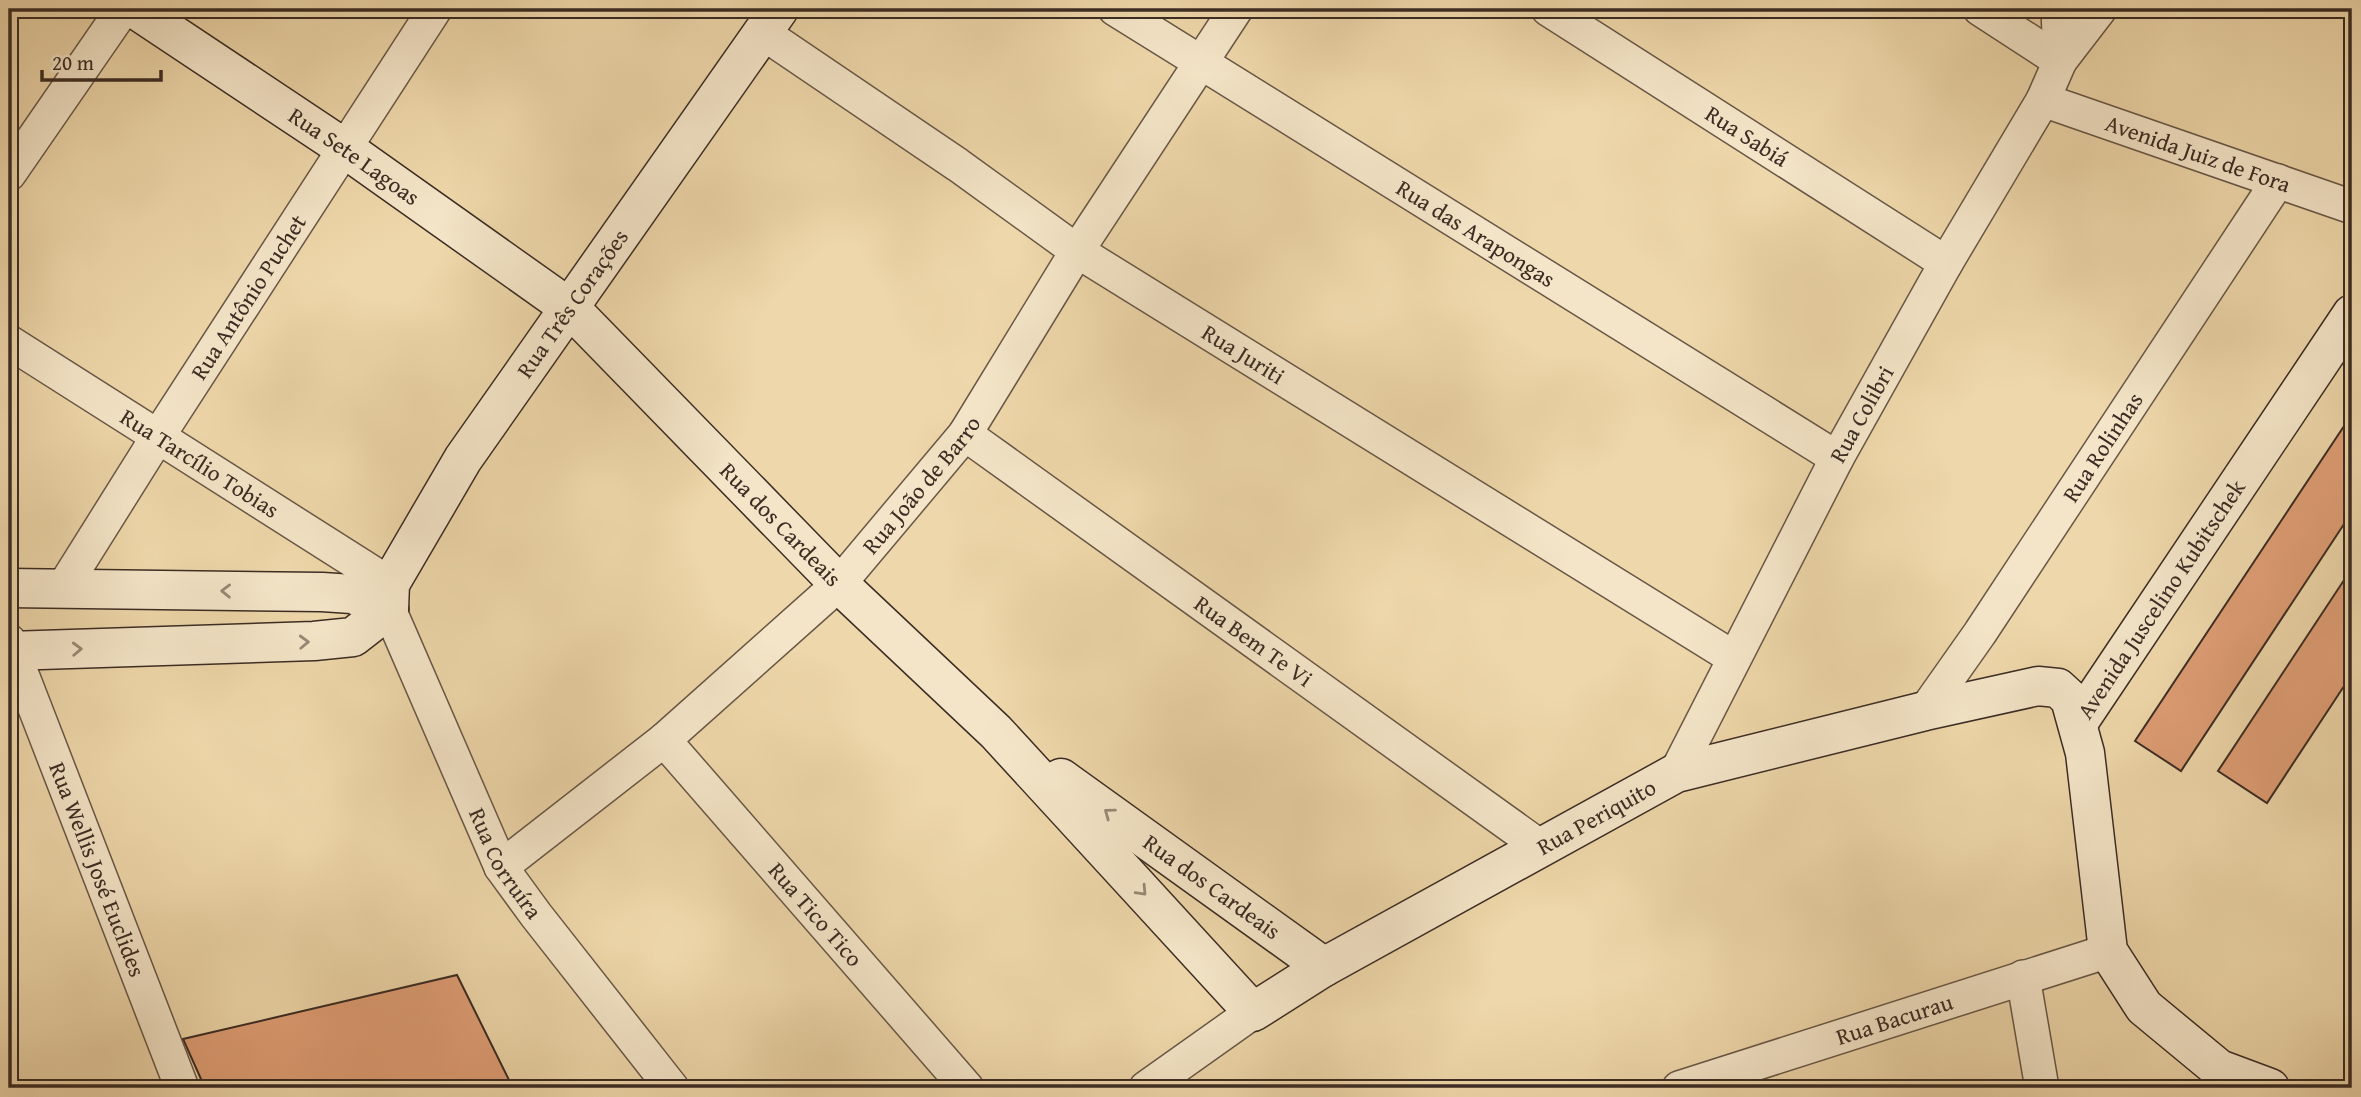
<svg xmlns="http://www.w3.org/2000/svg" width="2361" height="1097" font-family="'Gentium Book Plus',serif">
	<rect width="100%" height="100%" fill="#eed7aa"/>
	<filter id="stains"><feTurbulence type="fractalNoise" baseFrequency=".00286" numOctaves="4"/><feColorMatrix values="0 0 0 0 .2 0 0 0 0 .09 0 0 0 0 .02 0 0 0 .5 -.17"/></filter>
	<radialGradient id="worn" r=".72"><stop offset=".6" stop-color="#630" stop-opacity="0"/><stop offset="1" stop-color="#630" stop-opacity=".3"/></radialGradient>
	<!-- building -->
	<path fill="#df9e75" stroke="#3b2c24" stroke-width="2" d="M2352 414V512L2181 771 2135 741Z
		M2352 568V674L2267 803 2218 771Z
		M457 975 513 1088H205L183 1039Z"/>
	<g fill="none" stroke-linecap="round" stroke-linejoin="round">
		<!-- street casing -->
		<g stroke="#685746" stroke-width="36">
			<g id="street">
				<path id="s1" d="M1115 9 1837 458"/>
				<path id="s2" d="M1548 9 1946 263"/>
				<path d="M1980 9 2060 61"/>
				<path d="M2058 9 2060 61"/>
				<path id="s3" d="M763 33 958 165 1077 251 1734 658"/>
				<path id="s4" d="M2043 100 2352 207"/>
				<path d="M9 174 123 9"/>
				<path id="s5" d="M9 342 390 584"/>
				<path id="s6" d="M965 434 1542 848"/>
				<path id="s7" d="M63 588 157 438 435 9"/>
				<path id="s8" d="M389 609 501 867 536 915 672 1088"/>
				<path id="s9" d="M9 641 182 1088"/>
				<path id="s10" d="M1925 711 1980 633 2278 181"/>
				<path id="s11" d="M664 740 967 1088"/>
				<path id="s12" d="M1676 773 1837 458 1946 263 2043 100 2060 61 2100 9"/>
				<path id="s13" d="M501 867 664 740 839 584 965 434 1077 251 1236 9"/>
				<path d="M2023 977 2042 1088"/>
				<path d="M1146 1088 1253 1012"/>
				<path id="s14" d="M1679 1088 2108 951"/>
			</g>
		</g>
		<!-- secondary casing -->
		<g stroke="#3b2c24" stroke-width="41">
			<g id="secondary">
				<path id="s15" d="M135 9 344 148 571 309 839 584 996 732 1253 1012 1324 967 1676 773 1925 711 2038 686 2058 688 2070 699 2085 753 2108 951 2144 1007 2219 1069 2270 1088"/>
				<path d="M9 588 322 592 352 594 389 609"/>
				<path id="s16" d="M389 609 390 584 463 459 779 9"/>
				<path d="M9 651 314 641 353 637 389 609"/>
				<path id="s17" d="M2078 723 2352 314"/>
				<path id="s18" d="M1061 778 1324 967"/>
			</g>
		</g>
		<!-- street -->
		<use href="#street" stroke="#f4e5c8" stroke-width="33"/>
		<!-- secondary -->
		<use href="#secondary" stroke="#f4e5c8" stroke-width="38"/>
	</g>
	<!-- one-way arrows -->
	<defs><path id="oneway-chevron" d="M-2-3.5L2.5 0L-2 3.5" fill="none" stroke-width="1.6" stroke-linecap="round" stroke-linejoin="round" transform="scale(1.75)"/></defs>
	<g stroke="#988876">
		<use href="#oneway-chevron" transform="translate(226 591) rotate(-179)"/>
		<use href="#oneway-chevron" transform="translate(304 642) rotate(-2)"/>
		<use href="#oneway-chevron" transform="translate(77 649) rotate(-2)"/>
		<use href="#oneway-chevron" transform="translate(1109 813) rotate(-144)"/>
		<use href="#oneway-chevron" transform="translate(1142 891) rotate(47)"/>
	</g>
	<g text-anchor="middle" stroke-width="7" stroke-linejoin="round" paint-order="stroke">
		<!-- street labels -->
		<g font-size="23" fill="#3b2c24" stroke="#f4e5c8">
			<text dy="8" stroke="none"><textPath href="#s2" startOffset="236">Rua Sabiá</textPath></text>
			<text dy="8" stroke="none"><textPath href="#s4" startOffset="164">Avenida Juiz de Fora</textPath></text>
			<text dy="8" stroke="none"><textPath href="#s15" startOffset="264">Rua Sete Lagoas</textPath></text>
			<text dy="8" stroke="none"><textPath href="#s1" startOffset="425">Rua das Arapongas</textPath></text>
			<text dy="8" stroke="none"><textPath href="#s7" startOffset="345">Rua Antônio Puchet</textPath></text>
			<text dy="8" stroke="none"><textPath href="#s16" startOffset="360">Rua Três Corações</textPath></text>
			<text dy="8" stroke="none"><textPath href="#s3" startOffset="578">Rua Juriti</textPath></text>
			<text dy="8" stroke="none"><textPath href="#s12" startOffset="404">Rua Colibri</textPath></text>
			<text dy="8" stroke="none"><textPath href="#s10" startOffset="318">Rua Rolinhas</textPath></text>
			<text dy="8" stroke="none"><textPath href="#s5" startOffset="226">Rua Tarcílio Tobias</textPath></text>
			<text dy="8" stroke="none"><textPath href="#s13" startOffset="570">Rua João de Barro</textPath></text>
			<text dy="8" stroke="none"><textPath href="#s15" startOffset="830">Rua dos Cardeais</textPath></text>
			<text dy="8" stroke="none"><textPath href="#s17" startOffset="149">Avenida Juscelino Kubitschek</textPath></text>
			<text dy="8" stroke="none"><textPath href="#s6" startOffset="355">Rua Bem Te Vi</textPath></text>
			<text dy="8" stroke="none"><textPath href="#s15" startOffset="1904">Rua Periquito</textPath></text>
			<text dy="8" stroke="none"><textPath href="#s8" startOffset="280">Rua Corruíra</textPath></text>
			<text dy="8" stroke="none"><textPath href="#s9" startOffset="245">Rua Wellis José Euclides</textPath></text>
			<text dy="8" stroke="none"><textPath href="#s18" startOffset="186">Rua dos Cardeais</textPath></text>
			<text dy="8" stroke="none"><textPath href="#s11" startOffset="231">Rua Tico Tico</textPath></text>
			<text dy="8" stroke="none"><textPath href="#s14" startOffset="226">Rua Bacurau</textPath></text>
		</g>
	</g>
	<!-- margin -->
	<rect width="2361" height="1097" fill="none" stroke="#eed7aa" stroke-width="35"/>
	<rect x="10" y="10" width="2340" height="1076" fill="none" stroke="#3b2c24" stroke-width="3.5"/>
	<rect x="18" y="18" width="2326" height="1062" fill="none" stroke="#3b2c24" stroke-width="2"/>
	<!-- scale -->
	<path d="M42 70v10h119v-10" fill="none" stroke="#3b2c24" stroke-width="3.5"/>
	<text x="52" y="70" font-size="21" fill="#3b2c24" stroke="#f4e5c8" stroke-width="5" paint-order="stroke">20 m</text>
	<rect width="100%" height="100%" filter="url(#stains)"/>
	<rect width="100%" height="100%" fill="url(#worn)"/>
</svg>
